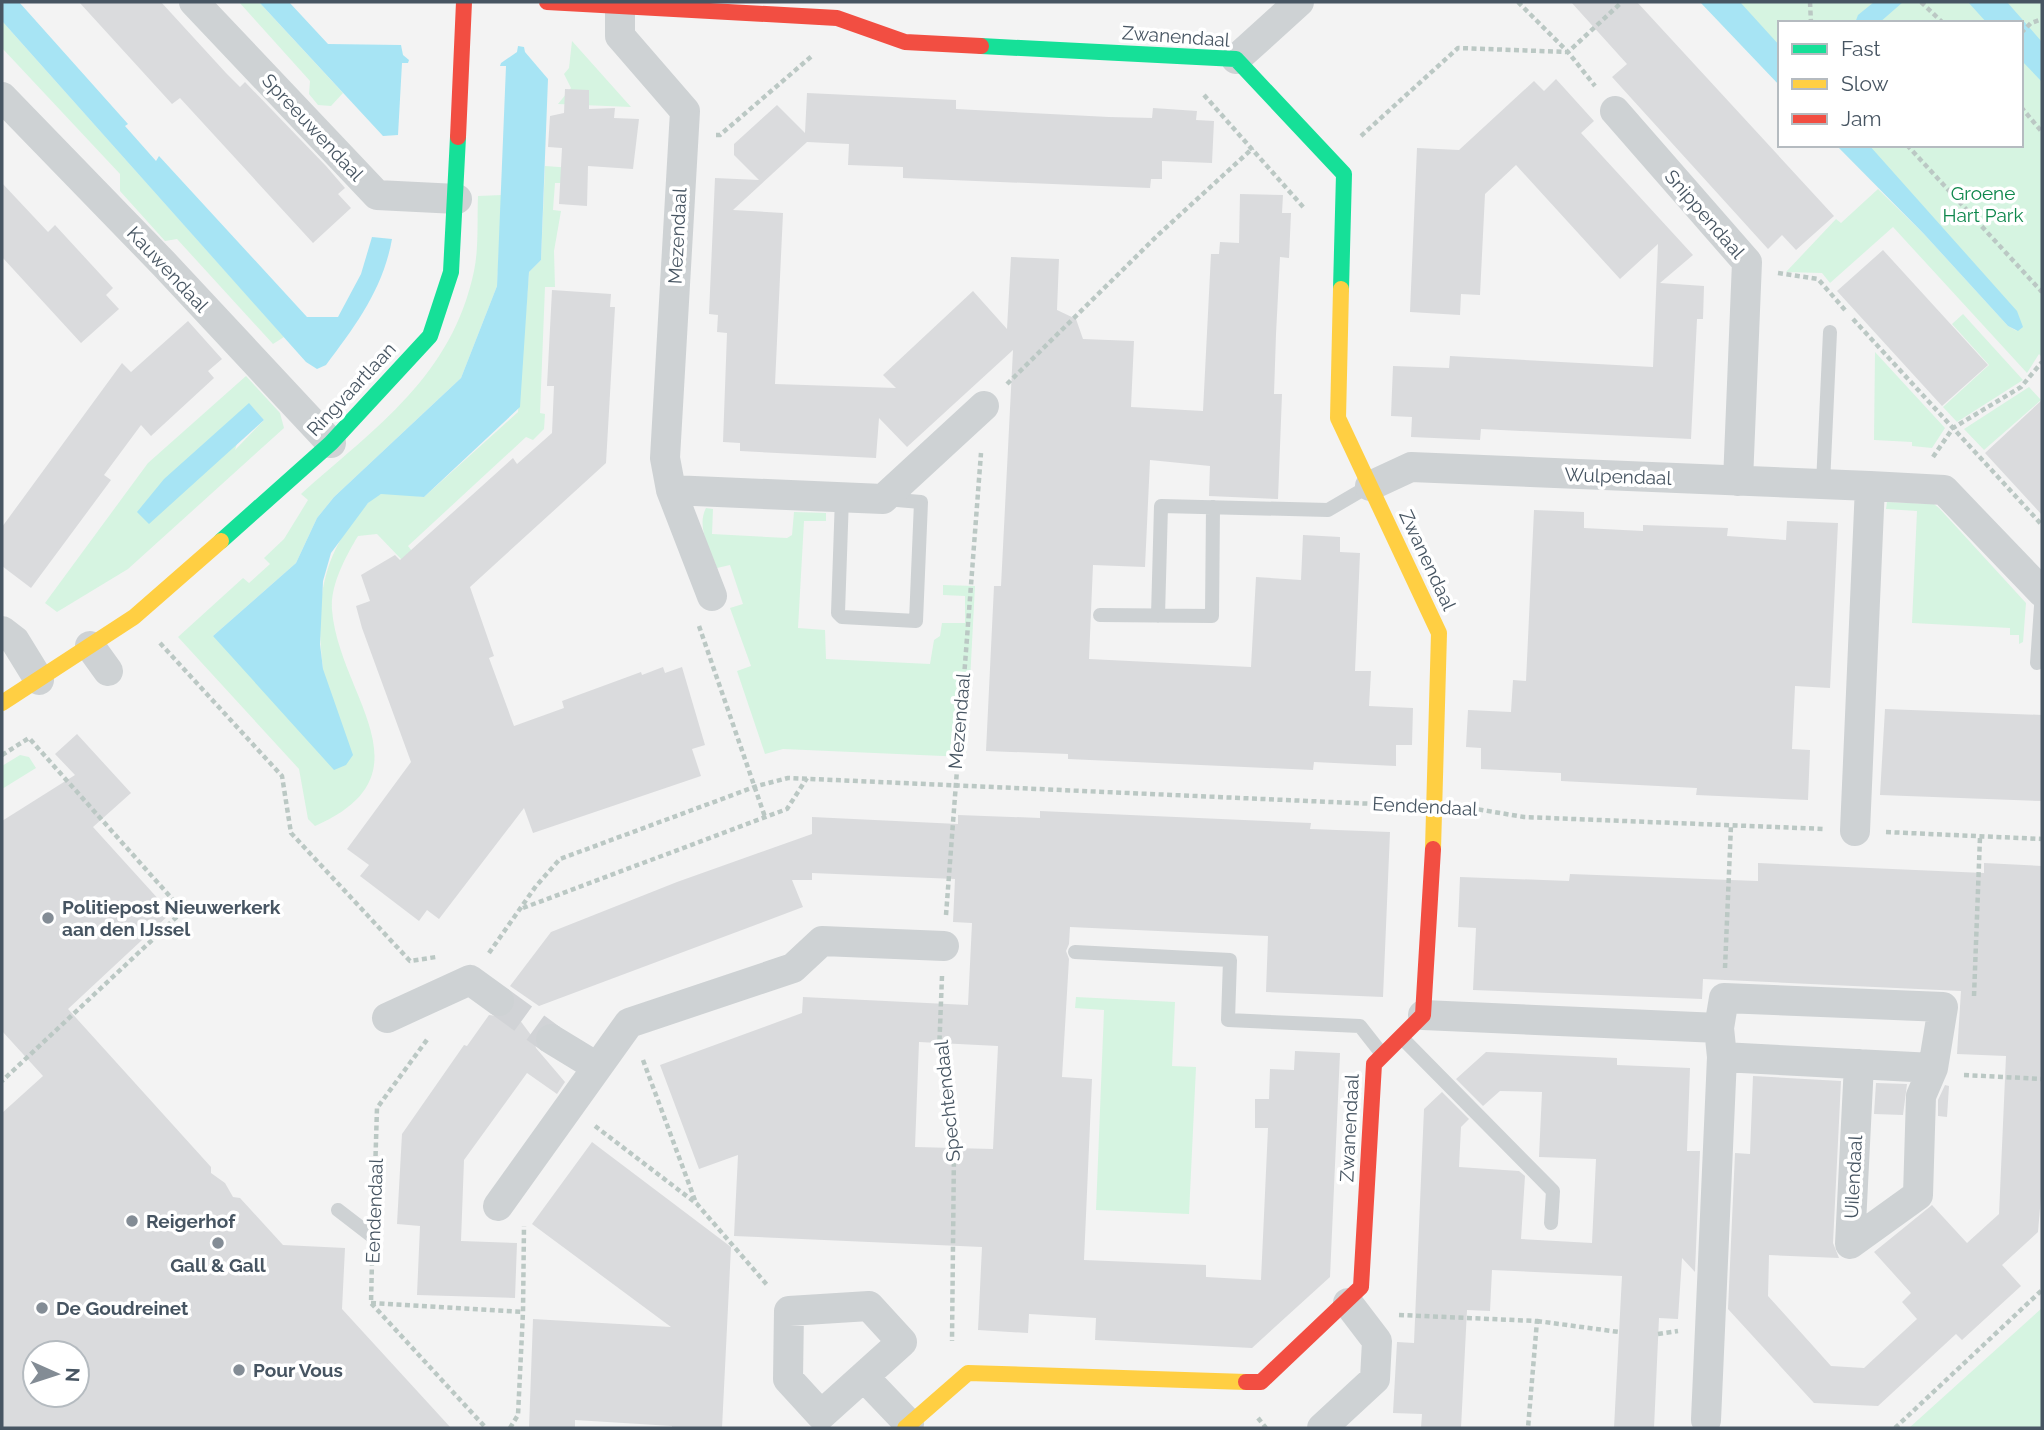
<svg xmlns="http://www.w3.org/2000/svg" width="2044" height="1430" font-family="Raleway,sans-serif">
	<rect width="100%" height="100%" fill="#f3f3f3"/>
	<!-- green -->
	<path fill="#d6f4e1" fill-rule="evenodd" d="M239 2H259L343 93 331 106 318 105 309 94 310 81Z
		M1725 2H2042V357L2039 354 2027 373 1893 227 1830 283 1822 273 1786 272 1836 219 1841 223 1878 189 1924 234 2008 326 2017 331 1853 145H2021V23H1780V63Z
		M2 21 284 337 273 344 177 239 165 241 120 191V174L2 48Z
		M572 41 631 107 558 104 571 88 564 74 569 68Z
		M545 166 587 169 586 183H555L553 210 561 211 554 251 555 287H545L540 413 545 414 544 429 533 440 526 437 408 546 412 551 402 560 377 534 358 536C346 556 330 585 332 610 339 696 434 774 315 826L308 819 299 769 178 637 243 578 249 583 270 564 264 558 284 539 308 500 301 494C376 427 452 376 474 271 479 247 477 220 478 196L502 195 497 286 461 378 334 497 317 518 296 563 213 636 323 669C316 611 319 562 357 516 363 509 371 497 381 494 392 491 412 496 424 497L518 412 529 272 541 260Z
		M1963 314 2023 380 1957 422 1943 407 1989 365 1952 324Z
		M1875 352 1945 428 1932 448 1912 446V442L1874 440Z
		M246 376 280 413 284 428 128 569 57 612 45 603 148 463ZM249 404 264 420 235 450Z
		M2029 387 2041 400 1984 450 1964 429Z
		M1887 502 1934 504 1939 508 2026 603 2023 642 2019 644V635H2010V628L1912 623 1917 511 1886 509Z
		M706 508 713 509 712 534 787 538 792 535 794 512 826 513V521H804L798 628 825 630 826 659 930 664 934 640 940 636 942 623H965V596L943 595V585L975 586 966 757 783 749 765 754 737 671 751 666 730 608 743 604 730 565 717 568C710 549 696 527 706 508Z
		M20 755 29 757 36 768 2 789V766Z
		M1076 997 1175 1002 1172 1066 1196 1067 1189 1214 1096 1210 1104 1010 1075 1008Z
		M2042 1308V1428H1909Z"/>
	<!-- water -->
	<path fill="#a7e4f4" d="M2 2H19L128 124 125 126 156 161 159 156 307 317H338L361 274 372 237 392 239C383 289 356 325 326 365L317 369 306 362 2 21Z
		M259 2H289L328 44 401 45 403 55 409 60 408 63H402L398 135 383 136Z
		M1700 2H1740L1780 46V86Z
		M1874 2H1903L1879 23H1855L1858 15Z
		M1968 2H2007L2042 42V82L2021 60V23H1987Z
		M518 46 524 47 525 52 548 79 541 260 529 272 520 407 424 497 381 494 368 503 331 553 323 581 320 644 323 669 353 755 346 765 334 770 213 636 296 563 317 518 334 497 461 378 497 286 506 66H500L501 63 517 52Z
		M1836 145H1869L2017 311 2023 327 2018 331 2008 326 1924 234Z
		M249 403 264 420 149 524 137 512 164 479Z"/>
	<!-- building -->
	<path fill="#dadbdd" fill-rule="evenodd" d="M79 2H161L226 73 240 87 245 82 326 166 345 188 338 194 351 208 313 243 180 98 172 104Z
		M1571 2H1637L1834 216 1796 250 1782 235 1768 249 1612 77 1627 64Z
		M1556 79 1594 121 1581 133 1693 255 1660 283 1704 286 1703 319H1697L1691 439 1481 429 1480 440 1411 437 1412 417 1391 416 1393 366 1449 368 1450 356 1653 367 1658 244 1620 279 1516 165 1485 194 1480 295 1461 294 1460 315 1410 312 1417 148 1459 150 1534 81 1544 91Z
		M565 89 589 90V109L615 108 614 118 639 119 633 169 588 166 587 206 559 204 562 148 548 147 550 116 564 113Z
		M807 93 956 100V109L1109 117 1152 118 1153 108 1197 111 1196 120 1214 121 1212 163 1162 161V179H1151L1150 188 903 178V167L848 165 849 144 807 142 733 210 783 213 775 384 896 388 883 375 973 291 1007 329 1011 257 1059 259 1057 310 1076 319 1083 339 1134 341 1131 407 1203 411 1211 254H1219L1220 242 1239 243 1240 194 1283 195 1282 213H1291L1289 258 1280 257 1276 334 1274 394H1282L1278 499 1209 496 1210 466 1150 460 1145 567 1093 565 1089 659 1251 667 1256 577 1301 580 1303 535 1340 537V552L1360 553 1355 671H1371L1369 706 1413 708 1412 745H1396V766L1314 762 1313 770 1068 759V754L986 751 994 586H1001L1013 350 907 447 879 418 876 458 740 451V443L723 442 727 333 717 332 718 315 709 314 715 178 759 180 734 155V144L777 105 805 133Z
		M2 183 48 232 55 225 113 288 106 295 119 309 81 343 2 257Z
		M1883 250 1988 365 1942 406 1837 291Z
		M552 290 611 294 610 307H615L606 463 470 587 494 656 489 658 514 726 564 708 562 701 641 672 642 675 663 667 665 673 682 667 705 745 692 749 701 776 533 833 524 808 439 919 427 910 419 921 360 876 369 865 347 849 411 762 362 628 356 606 370 601 361 575 395 555 400 560 513 458 517 464 552 433 554 386H547Z
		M188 321 222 359 208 371 214 378 151 436 141 425 104 475 111 480 31 588 2 566V527L122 363 131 372Z
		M2042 400V515L1985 453Z
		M1534 510 1584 512V528L1643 531V525L1728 528 1727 536 1786 540 1787 521 1838 523 1830 688 1795 686 1792 749 1810 750 1808 800 1696 795 1697 788 1561 781V773L1481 769V748L1466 747 1468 710 1511 712 1513 680 1526 681Z
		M1885 709 2042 715V801L1880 795Z
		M77 734 131 793 93 827 171 913 68 1009 211 1167V1173L225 1183 233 1197 240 1198 283 1245 345 1248 342 1309 451 1428H2V1113L43 1076 2 1031V821L75 775 55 754ZM35 1353H77V1395H35Z
		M1040 811 1311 823 1310 829 1390 832 1383 997 1266 992 1268 936 1070 927 1069 944 1066 951 1069 959 1062 1077 1092 1079 1084 1260 1206 1265V1277L1261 1280 1268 1128H1255V1099H1269L1270 1069 1294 1070 1295 1051 1340 1053 1330 1277 1252 1348 1095 1340 1096 1318 1029 1314 1028 1333 978 1330 982 1247 734 1236 738 1155 699 1169 660 1065 802 1013 803 997 968 1005 972 923 953 922 955 879 812 873V880H792L803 907 539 1006 510 986 551 932 677 882 812 834V817L958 824V815L1040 818ZM919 1042 998 1046 993 1149 915 1147Z
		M1758 863 1984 873V863L2042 866V1184L2038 1232 2002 1265 2021 1286 1962 1340 1956 1334 1878 1406 1814 1403 1728 1309 1735 1153 1750 1154 1753 1076 1841 1081 1833 1243 1839 1258 1769 1255 1768 1296 1831 1366 1864 1368 1917 1319 1902 1302 1911 1293 1874 1252 1932 1205 1967 1243 1999 1214 2006 1056 1957 1054 1961 991 1703 979 1702 999 1473 990 1476 928 1458 927 1460 877 1569 881 1570 874 1758 881Z
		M513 1011 534 1039 536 1048 565 1082 557 1094 527 1073 464 1160 461 1241 517 1243 515 1298 417 1295 420 1226 397 1224 402 1134 464 1045 467 1046 489 1015 505 1017Z
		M1486 1052 1617 1058V1065L1690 1068 1687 1151H1700L1695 1272 1682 1258 1678 1319 1659 1318 1654 1428H1614L1622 1276 1492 1270 1490 1311 1467 1310 1461 1428H1421L1422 1414 1393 1413 1397 1342 1414 1343 1424 1109 1442 1092 1469 1119 1461 1127 1459 1167 1519 1171 1525 1176 1521 1239 1592 1243 1596 1159 1539 1157 1542 1092 1500 1091 1483 1106 1456 1079Z
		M1876 1083 1907 1084 1903 1115 1874 1114Z
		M1945 1085 1949 1086 1947 1117 1938 1116V1100Z
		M592 1142 731 1247 722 1428H672V1426L575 1420V1428H529L533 1319 671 1327 532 1224Z"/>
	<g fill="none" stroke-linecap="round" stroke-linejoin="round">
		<!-- street-tunnel -->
		<path stroke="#d1d3d6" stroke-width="30" stroke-dasharray="30 15" stroke-linecap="butt" d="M499 1001 551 1039"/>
		<!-- path -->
		<path stroke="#bbc8c4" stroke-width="4.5" stroke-dasharray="5 3.5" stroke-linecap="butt" d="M1518 2 1568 52 1595 86
			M1810 2 1811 23
			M1921 2 1943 23
			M2021 33 2031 23 2042 19
			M1204 95 1305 209
			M2021 107 2042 132
			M716 135H720L813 55
			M1361 136 1458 48 1568 52 1622 2
			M1907 145 2042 292
			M1778 273 1818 279 1845 310
			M1853 319 2042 525
			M1007 384 1159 234 1253 148
			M1933 457 1953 428 2021 387 2042 362
			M699 626 765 817
			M160 643 282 776 291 833 410 961 436 957
			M2 755 29 738 183 911 2 1081
			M1470 808 1524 817 1825 829
			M1886 832 2042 839
			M523 908 787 809 807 778
			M946 915 981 453
			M489 953 536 886 560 859 757 786 788 778 1399 805
			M1725 968 1731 825
			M942 976 939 1053 954 1150 952 1341
			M1974 996 1980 837
			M643 1060 696 1203
			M1964 1075 2042 1079
			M595 1126 697 1204 768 1286
			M374 1207 377 1108 429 1037
			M372 1261 371 1303 486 1428
			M371 1303 523 1312 524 1226
			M1399 1315 1537 1321 1528 1428
			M1537 1321 1619 1332
			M1658 1334 1678 1331
			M1258 1418 1266 1428
			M510 1428 518 1415 523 1312
			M1895 1428 2042 1290"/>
		<!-- lane -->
		<path stroke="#ced2d4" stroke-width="14" d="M1823 484 1830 332
			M842 497 838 613 842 617 916 621 921 502 885 499
			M1100 615 1212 616 1213 507
			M1158 616 1161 506 1328 510 1369 486
			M2037 663 2042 592
			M1075 952 1230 960 1228 1020 1360 1026 1382 1054
			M1402 1038 1553 1191 1551 1223
			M338 1210 373 1237"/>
		<!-- street -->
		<path stroke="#ced2d4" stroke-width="30" d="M194 2 377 195 457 199
			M620 6V36L685 111 665 458 671 490 883 499 984 406
			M1236 59 1299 2
			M2 97 164 264 331 443
			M1615 111 1747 262 1738 481
			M1370 486 1411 467 1870 486 1855 831
			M1870 486 1944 490 2042 592
			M671 490 712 596
			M2 631 15 641 39 680
			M90 646 108 671
			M1423 1015 1719 1028
			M387 1018 470 980 499 1001
			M551 1039 597 1067
			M1722 1057 1933 1068
			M498 1206 629 1023 793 968 822 941 944 946
			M869 1306 902 1342 821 1415 788 1379 789 1311Z
			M864 1377 909 1424
			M1706 1420 1722 1057 1719 1028 1724 998 1943 1007 1933 1068 1921 1096 1918 1195 1850 1244 1859 1064
			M1322 1428 1375 1379 1377 1341 1348 1303"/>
		<!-- fast -->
		<path stroke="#16e098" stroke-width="16" d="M981 46 1236 59 1344 174 1341 289
			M221 541 331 443 430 336 451 272 458 137"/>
		<!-- slow -->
		<path stroke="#ffcf43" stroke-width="16" d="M1341 289 1338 418 1439 633 1433 849
			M2 703 134 617 221 541
			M905 1428 968 1373 1246 1382"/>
		<!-- jam -->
		<path stroke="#f24e42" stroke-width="16" d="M547 2 837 18 905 42 981 46
			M458 137 464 2
			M1246 1382H1261L1361 1287 1374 1064 1423 1015 1433 849"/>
	</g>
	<!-- markers -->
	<g fill="#838c95" stroke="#fff" stroke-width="2.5">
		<circle cx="48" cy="918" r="7"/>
		<circle cx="132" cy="1221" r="7"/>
		<circle cx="218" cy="1243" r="7"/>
		<circle cx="42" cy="1308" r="7"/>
		<circle cx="239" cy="1370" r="7"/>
	</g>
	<g text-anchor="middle" stroke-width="7" stroke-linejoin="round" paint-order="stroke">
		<!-- street labels -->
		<g font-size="19" fill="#475562" stroke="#fff">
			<text transform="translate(1176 36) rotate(4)" y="7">Zwanendaal</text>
			<text transform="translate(313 127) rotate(47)" y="7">Spreeuwendaal</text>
			<text transform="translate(1705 214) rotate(49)" y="7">Snippendaal</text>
			<text transform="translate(677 236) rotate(-87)" y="7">Mezendaal</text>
			<text transform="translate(168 269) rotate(47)" y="7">Kauwendaal</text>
			<text transform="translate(351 389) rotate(-47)" y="7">Ringvaartlaan</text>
			<text transform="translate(1618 476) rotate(2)" y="7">Wulpendaal</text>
			<text transform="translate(1428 560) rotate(65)" y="7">Zwanendaal</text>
			<text transform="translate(959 721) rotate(-85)" y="7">Mezendaal</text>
			<text transform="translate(1425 806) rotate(3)" y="7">Eendendaal</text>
			<text transform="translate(947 1101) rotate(-96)" y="7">Spechtendaal</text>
			<text transform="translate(1349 1128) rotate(-87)" y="7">Zwanendaal</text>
			<text transform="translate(1853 1177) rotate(-87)" y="7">Uilendaal</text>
			<text transform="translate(374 1211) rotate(-88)" y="7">Eendendaal</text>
		</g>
		<!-- park labels -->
		<g font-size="19" fill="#0e874c" stroke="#fff">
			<text x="1983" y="200">Groene<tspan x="1983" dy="22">Hart Park</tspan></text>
		</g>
		<!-- poi labels -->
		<g font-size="19" font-weight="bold" fill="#475562" stroke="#fff" text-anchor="start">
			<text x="62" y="914">Politiepost Nieuwerkerk<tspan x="62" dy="22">aan den IJssel</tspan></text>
			<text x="146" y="1228">Reigerhof</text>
			<text x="218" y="1272" text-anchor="middle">Gall &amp; Gall</text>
			<text x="56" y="1315">De Goudreinet</text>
			<text x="253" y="1377">Pour Vous</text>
		</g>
	</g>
	<!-- border -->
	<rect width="2044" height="1430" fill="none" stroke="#475562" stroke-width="7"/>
	<!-- legend -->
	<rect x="1778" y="21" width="245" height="126" fill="#ffffff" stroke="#b5bbc0" stroke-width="2"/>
	<rect x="1792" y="44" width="35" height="10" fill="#16e098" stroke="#b5bbc0" stroke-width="2"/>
	<text x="1841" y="56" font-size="21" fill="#475562">Fast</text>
	<rect x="1792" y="79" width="35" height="10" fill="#ffcf43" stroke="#b5bbc0" stroke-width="2"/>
	<text x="1841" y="91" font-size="21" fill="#475562">Slow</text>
	<rect x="1792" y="114" width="35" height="10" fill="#f24e42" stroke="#b5bbc0" stroke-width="2"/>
	<text x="1841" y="126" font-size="21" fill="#475562">Jam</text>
	<!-- north arrow -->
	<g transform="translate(56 1374) rotate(93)"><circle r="33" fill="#ffffff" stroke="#b5bbc0" stroke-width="2"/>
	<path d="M0-5L12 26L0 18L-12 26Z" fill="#838c95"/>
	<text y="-10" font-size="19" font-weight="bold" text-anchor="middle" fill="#475562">N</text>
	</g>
</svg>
